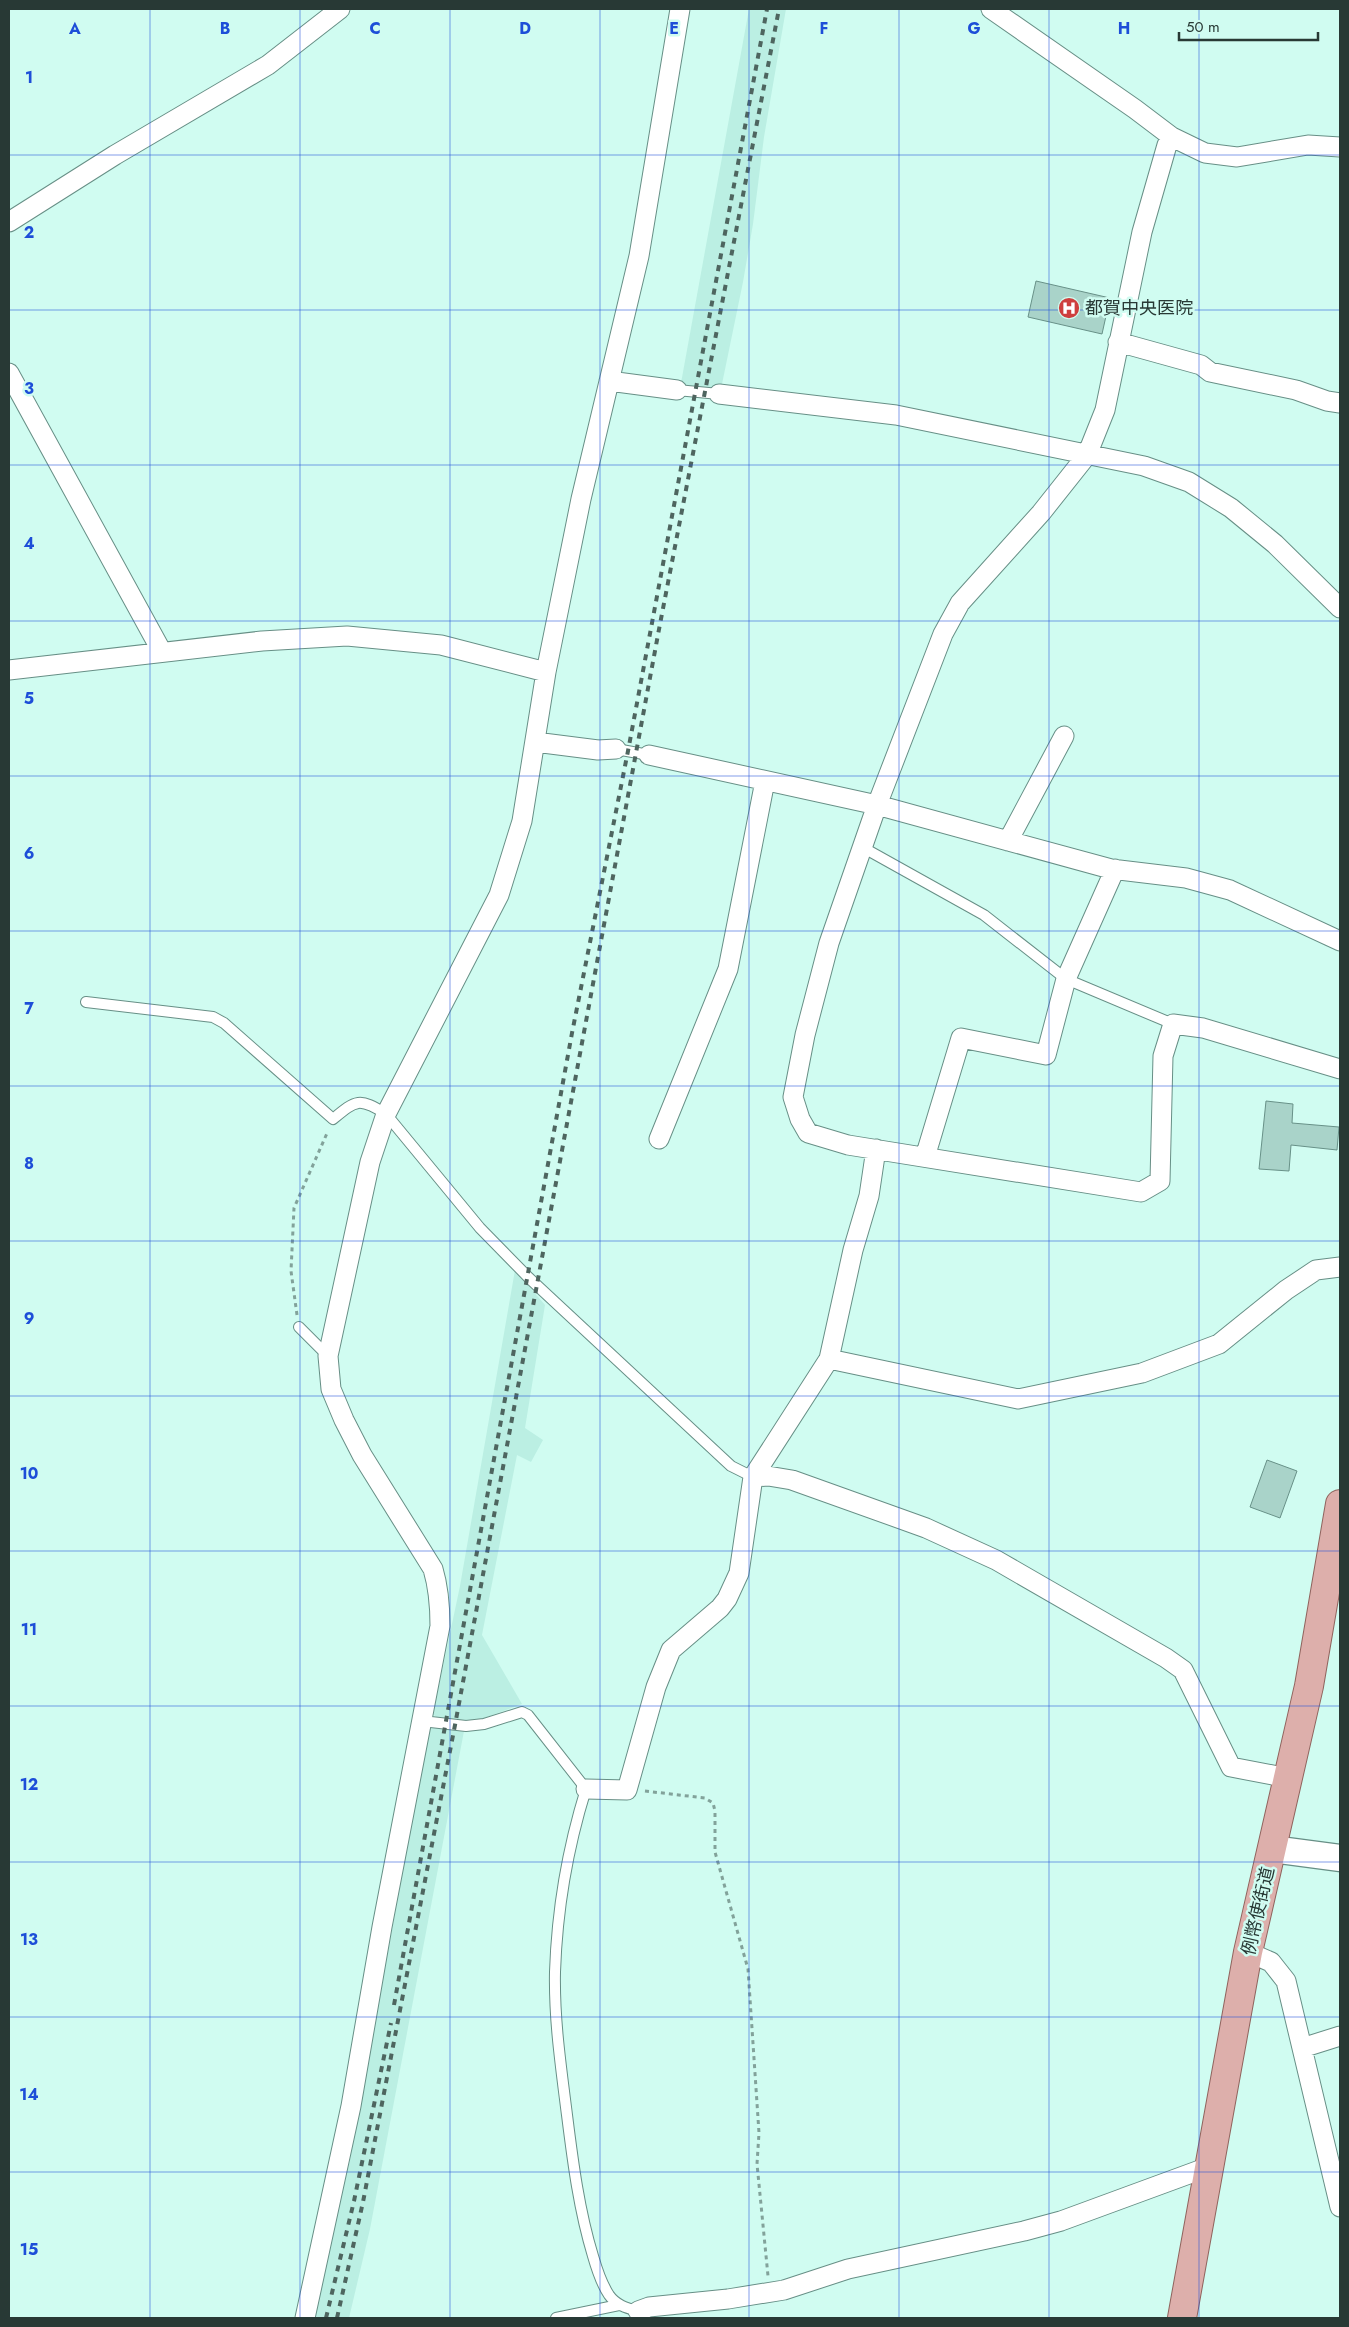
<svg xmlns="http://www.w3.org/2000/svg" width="1349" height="2327" font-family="Jost,'Noto Sans JP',sans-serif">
	<rect width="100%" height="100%" fill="#d0fcf1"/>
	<!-- built -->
	<path fill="#bbefe3" d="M749 9H786L764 137 753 224 743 282 722 384 717 388 682 385 681 383Z
		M515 1270 545 1305 525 1428 543 1440 531 1462 517 1455 482 1635 522 1704 479 1720 467 1722 437 1718 433 1714 460 1586Z
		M435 1727 464 1731 370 2229 349 2318H313L350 2160 429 1728Z"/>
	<!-- building -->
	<path fill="#a9d3c9" stroke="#689188" d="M1036 281 1110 298 1102 334 1028 317Z
		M1266 1101 1293 1104 1292 1123 1339 1127 1337 1150 1291 1145 1289 1171 1259 1169Z
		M1267 1460 1297 1471 1280 1518 1250 1507Z"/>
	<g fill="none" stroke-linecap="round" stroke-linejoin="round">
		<!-- lane casing -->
		<g stroke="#678f86" stroke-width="12">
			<path id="lane" d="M677 390 719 394
				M616 749 649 755
				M862 847 984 915 1066 979 1173 1024
				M86 1002 213 1017 224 1023 333 1119C356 1100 359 1097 386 1114L480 1228 529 1278 731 1466 753 1477
				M299 1327 328 1356
				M422 1721 466 1726 484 1724 522 1712 528 1715 586 1789C568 1847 557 1910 555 1972 554 2020 561 2067 567 2115 573 2163 579 2210 593 2256 597 2270 601 2283 609 2295 616 2305 626 2308 638 2311L639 2313
				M556 2318 619 2305"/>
		</g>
		<!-- street casing -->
		<g stroke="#678f86" stroke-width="21">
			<path id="street" d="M991 9 1135 109 1172 137 1205 153 1237 157 1308 145 1340 147
				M1172 137 1167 145 1142 232 1105 410 1087 455 1041 513 960 603 943 634 877 805 829 943 805 1035 793 1097 800 1119 808 1133 848 1145 1141 1192 1160 1181 1163 1056 1173 1024 1203 1028 1340 1069
				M9 222 115 155 268 65 340 9
				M1118 342 1201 365 1210 372 1296 390 1327 401 1340 403
				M9 373 162 652
				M609 381 677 390
				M719 394 896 415 1144 466 1189 482 1231 508 1275 544 1340 608
				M9 670 262 641 347 636 441 645 546 672
				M535 742 598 750 616 749
				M649 755 877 805 1111 869 1186 878 1230 890 1340 941
				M1008 841 1064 736
				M659 1139 728 969 765 781
				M925 1157 961 1038 1046 1055 1066 979 1115 869
				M829 1359 1018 1399 1142 1373 1219 1344 1286 1290 1316 1270 1340 1267
				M753 1477 829 1359 853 1250 869 1196 876 1149
				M586 1789 627 1790 656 1687 671 1650 720 1608 727 1599 739 1573 753 1477 768 1476 792 1480 926 1528 996 1560 1166 1658 1183 1670 1231 1767 1288 1778
				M1248 1952 1271 1962 1286 1981 1340 2207
				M1302 2048 1340 2036
				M638 2311 649 2307 728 2299 784 2290 848 2269 1024 2231 1061 2221 1208 2167
				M305 2318 351 2106 382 1927 440 1626C440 1606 439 1589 433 1569L362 1455 344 1420 331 1389 328 1356 370 1162 386 1114 499 895 522 821 546 672 581 499 639 256 680 9"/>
		</g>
		<!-- secondary casing -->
		<g stroke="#678f86" stroke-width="29">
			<path id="secondary" d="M1272 1849 1340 1858"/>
		</g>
		<!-- primary casing -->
		<g stroke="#8f635d" stroke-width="30">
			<path id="primary" d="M1182 2318 1248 1952 1309 1686 1340 1504"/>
		</g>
		<!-- path -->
		<path stroke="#82a29a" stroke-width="3" stroke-dasharray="4 4" stroke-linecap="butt" d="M297 1315 291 1271 294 1208 328 1131
			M645 1791 705 1798 713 1803 715 1811V1852L748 1969 759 2133 757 2164 768 2276"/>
		<!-- lane -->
		<use href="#lane" stroke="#fff" stroke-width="10"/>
		<!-- street -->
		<use href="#street" stroke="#fff" stroke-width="19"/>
		<!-- secondary -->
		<use href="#secondary" stroke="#fff" stroke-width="26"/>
		<!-- primary -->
		<use href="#primary" stroke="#ddafab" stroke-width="28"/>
		<!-- rail -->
		<path stroke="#4e655f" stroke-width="4" stroke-dasharray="6 6" stroke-linecap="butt" d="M394 2005 572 1033 628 751 767 9
			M326 2318 354 2201 391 2023
			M337 2318 363 2202 455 1725 660 624 779 9"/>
	</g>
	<!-- grid -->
	<path fill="none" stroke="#1d4ed8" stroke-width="1" stroke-opacity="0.55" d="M150 9V2318M300 9V2318M450 9V2318M600 9V2318M749 9V2318M899 9V2318M1049 9V2318M1199 9V2318M9 155H1340M9 310H1340M9 465H1340M9 621H1340M9 776H1340M9 931H1340M9 1086H1340M9 1241H1340M9 1396H1340M9 1551H1340M9 1706H1340M9 1862H1340M9 2017H1340M9 2172H1340"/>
	<!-- icons -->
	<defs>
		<g id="hospital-disc" transform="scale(1.125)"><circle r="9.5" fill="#ce3f3e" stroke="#d0fcf1"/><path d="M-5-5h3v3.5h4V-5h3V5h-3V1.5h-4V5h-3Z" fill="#fff"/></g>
	</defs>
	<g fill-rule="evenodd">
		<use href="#hospital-disc" x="1069" y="308"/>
	</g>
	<g text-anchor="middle" stroke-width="5" stroke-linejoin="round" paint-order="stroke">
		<!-- poi labels -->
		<g font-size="18" fill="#283935" stroke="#d0fcf1" text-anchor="start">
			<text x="1085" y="314">都賀中央医院</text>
		</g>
		<!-- street labels -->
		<g font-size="18" fill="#283935" stroke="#d0fcf1">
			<text transform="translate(1258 1911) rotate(-77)" y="6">例幣使街道</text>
		</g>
	</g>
	<g font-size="16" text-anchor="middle" font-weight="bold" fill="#1d4ed8" stroke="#d0fcf1" stroke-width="5" stroke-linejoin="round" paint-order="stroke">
		<text x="75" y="34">A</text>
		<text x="225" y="34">B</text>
		<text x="375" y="34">C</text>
		<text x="525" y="34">D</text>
		<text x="674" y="34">E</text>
		<text x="824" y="34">F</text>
		<text x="974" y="34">G</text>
		<text x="1124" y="34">H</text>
		<text x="29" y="83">1</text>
		<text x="29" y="238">2</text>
		<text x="29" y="394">3</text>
		<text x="29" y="549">4</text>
		<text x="29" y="704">5</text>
		<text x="29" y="859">6</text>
		<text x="29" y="1014">7</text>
		<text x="29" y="1169">8</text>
		<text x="29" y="1324">9</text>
		<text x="29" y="1479">10</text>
		<text x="29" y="1635">11</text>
		<text x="29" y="1790">12</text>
		<text x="29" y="1945">13</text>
		<text x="29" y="2100">14</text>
		<text x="29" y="2255">15</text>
	</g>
	<!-- border -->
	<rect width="1349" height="2327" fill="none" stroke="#283935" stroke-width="20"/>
	<!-- scale -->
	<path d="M1179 32v8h139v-8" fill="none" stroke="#283935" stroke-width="2.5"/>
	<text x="1186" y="32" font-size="15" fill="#283935" stroke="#d0fcf1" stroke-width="4" paint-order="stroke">50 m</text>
</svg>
